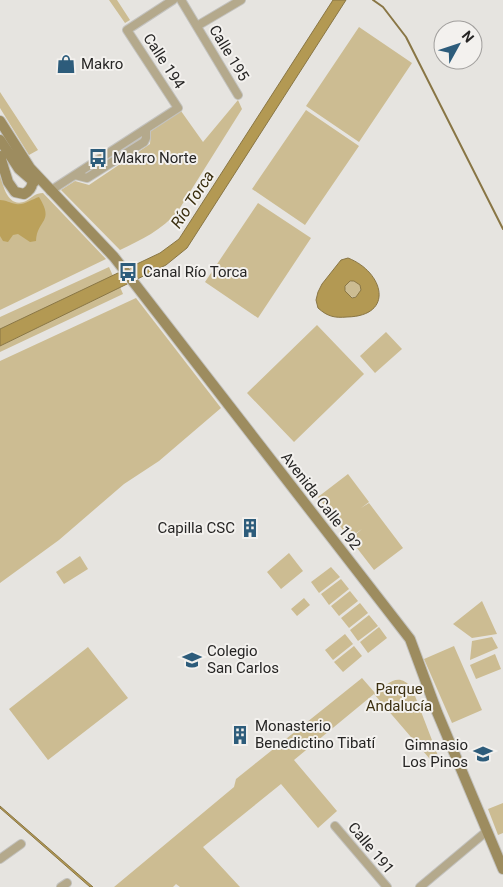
<svg xmlns="http://www.w3.org/2000/svg" width="503" height="887" font-family="Roboto,sans-serif">
	<rect width="100%" height="100%" fill="#e6e4e0"/>
	<!-- green -->
	<path fill="#ccbc92" d="M109 0H117L130 20 125 23Z
		M359 27 412 63 359 142 306 106Z
		M0 92 38 150 29 155 0 108Z
		M238 100 242 109 178 211C162 230 141 240 120 250L61 190 75 181 89 185 150 144 151 131 181 111 203 142Z
		M306 110 359 146 305 225 252 189Z
		M0 174C3 186 8 209 26 201 33 197 35 193 43 193L106 259 0 310Z
		M258 203 311 238 258 318 205 282Z
		M109 267 113 276 0 329V317Z
		M345 289a8 8 0 1 1 16 0a8 8 0 1 1-16 0Z
		M120 287 123 294 0 352V346Z
		M136 298 221 408 159 461 124 484 59 540 0 583V361Z
		M317 325 364 374 294 442 247 393Z
		M386 332 402 349 375 373 360 356Z
		M348 474 369 502 361 508 369 503 403 548 374 570 350 539 362 529 349 538 318 497Z
		M289 553 303 571 281 589 267 572Z
		M80 556 88 569 64 584 56 572Z
		M331 567 340 577 319 593 311 582Z
		M341 579 349 589 329 605 321 594Z
		M350 591 358 601 339 616 331 606Z
		M304 598 310 605 297 616 291 609Z
		M482 601 497 634 472 638 453 624Z
		M360 603 368 613 349 628 341 618Z
		M369 615 378 626 358 641 350 630Z
		M379 627 387 638 368 653 360 642Z
		M345 634 353 644 333 660 325 650Z
		M492 637 498 648 470 660 472 641Z
		M354 646 362 656 343 672 334 662Z
		M454 646 482 710 452 723 424 659Z
		M88 647 128 698 48 760 9 709Z
		M495 654 501 669 476 679 470 665Z
		M362 678 375 693C388 684 398 671 412 688L440 761 435 765 374 694 294 760 337 811 318 828 281 784 203 847 240 887H180L176 884 173 887H114L234 787 236 779Z
		M503 803V833L498 835 488 809Z"/>
	<!-- forest -->
	<path fill="#bba15b" d="M39 197C55 223 37 219 36 241L30 242 18 234 13 235 8 242 3 241 0 236V200C6 200 10 203 16 204 23 206 32 199 39 197Z"/>
	<!-- water -->
	<path fill="#b39953" stroke="#897645" fill-rule="evenodd" d="M333 0H346L187 248 166 265 0 346V329L160 253 179 239Z
		M348 258C384 272 395 316 347 317 335 318 328 317 318 308L316 300 318 292 322 284 341 260ZM350 281H354L360 285 361 290 356 297 352 298 345 291V286Z
		M0 806 93 887H90L0 808Z"/>
	<g fill="none" stroke-linecap="round" stroke-linejoin="round">
		<!-- stream -->
		<path stroke="#897645" stroke-width="2" d="M373 0 383 7 406 37 503 229"/>
		<!-- minor casing -->
		<g stroke="#c3c2be" stroke-width="10">
			<path id="minor" d="M181 0 238 95
				M197 26 241 0
				M75 175 87 178 144 142 146 138V129
				M50 191 178 108 127 30 173 0
				M335 826 387 887
				M0 859 21 844
				M61 887 67 883
				M420 887 487 831"/>
		</g>
		<!-- secondary casing -->
		<g stroke="#c3c2be" stroke-width="12">
			<path id="secondary" d="M0 121 30 168 114 257 410 639 437 712 503 869
				M0 140 19 169 34 182
				M0 156 8 182 15 192 24 194C35 188 33 180 30 169"/>
		</g>
		<!-- minor -->
		<use href="#minor" stroke="#b4a98c" stroke-width="8"/>
		<!-- secondary -->
		<use href="#secondary" stroke="#9d8c5f" stroke-width="10"/>
	</g>
	<!-- icons -->
	<defs>
		<g id="shop-bare" transform="scale(1.5)"><path d="M-5-2.5h2.3a2.7 3.5 0 0 1 5.4 0H5L5.5 6h-11ZM-1.5-2.5h3a1.5 2.3 0 0 0-3 0Z" fill="#2d5c7b" stroke="#f3f1ee" stroke-width="2.5" paint-order="stroke"/></g>
		<g id="bus-bare" transform="scale(1.5)"><path d="M-5-6H5V4H4V6H2V4H-2V6H-4V4H-5ZM-3.5-4V0h7V-4ZM-3.5 1.2v1.5H-2V1.2ZM2 1.2v1.5H3.5V1.2Z" fill="#2d5c7b" stroke="#f3f1ee" stroke-width="2.5" paint-order="stroke"/></g>
		<g id="building-bare" transform="scale(1.5)"><path d="M-4-6H4V6H1V3H-1V6H-4ZM-2.5-4.3h1.7v1.8h-1.7ZM.8-4.3h1.7v1.8H.8ZM-2.5-1h1.7V.8h-1.7ZM.8-1h1.7V.8H.8Z" fill="#2d5c7b" stroke="#f3f1ee" stroke-width="2.5" paint-order="stroke"/></g>
		<g id="school-bare" transform="scale(1.5)"><path d="M0-5L7-2L0 1L-7-2ZM-4 1L0 2.5L4 1V4Q0 6-4 4Z" fill="#2d5c7b" stroke="#f3f1ee" stroke-width="2.5" paint-order="stroke"/></g>
	</defs>
	<g fill-rule="evenodd">
		<use href="#shop-bare" x="66" y="64"/>
		<use href="#bus-bare" x="98" y="158"/>
		<use href="#bus-bare" x="128" y="272"/>
		<use href="#building-bare" x="250" y="528"/>
		<use href="#school-bare" x="192" y="660"/>
		<use href="#building-bare" x="240" y="735"/>
		<use href="#school-bare" x="483" y="754"/>
	</g>
	<g text-anchor="middle" stroke-width="4" stroke-linejoin="round" paint-order="stroke">
		<!-- street labels -->
		<g font-size="15" fill="#262524" stroke="#f3f1ee">
			<text transform="translate(229 53) rotate(59)" y="5">Calle 195</text>
			<text transform="translate(164 61) rotate(57)" y="5">Calle 194</text>
			<text transform="translate(321 501) rotate(52)" y="5">Avenida Calle 192</text>
			<text transform="translate(371 848) rotate(50)" y="5">Calle 191</text>
		</g>
		<!-- poi labels -->
		<g font-size="15" fill="#262524" stroke="#f3f1ee" text-anchor="start">
			<text x="81" y="69">Makro</text>
			<text x="113" y="163">Makro Norte</text>
			<text x="143" y="277">Canal Río Torca</text>
			<text x="235" y="533" text-anchor="end">Capilla CSC</text>
			<text x="207" y="656">Colegio<tspan x="207" dy="17">San Carlos</tspan></text>
			<text x="255" y="731">Monasterio<tspan x="255" dy="17">Benedictino Tibatí</tspan></text>
			<text x="468" y="750" text-anchor="end">Gimnasio<tspan x="468" dy="17">Los Pinos</tspan></text>
		</g>
		<!-- park labels -->
		<g font-size="15" fill="#3b2f10" stroke="#f3f1ee">
			<text x="399" y="694">Parque<tspan x="399" dy="17">Andalucía</tspan></text>
		</g>
		<!-- water labels -->
		<g font-size="16" font-style="italic" fill="#382d0d" stroke="#f3f1ee">
			<text transform="translate(192 199) rotate(-57)" y="6">Río Torca</text>
		</g>
	</g>
	<!-- north arrow -->
	<g transform="translate(458 45) rotate(50)"><circle r="24" fill="#f3f1ee" stroke="#a19f9d"/>
	<path d="M0-4L9 19L0 12L-9 19Z" fill="#2d5c7b"/>
	<text y="-8" font-size="14" font-weight="bold" text-anchor="middle" fill="#262524">N</text>
	</g>
</svg>
